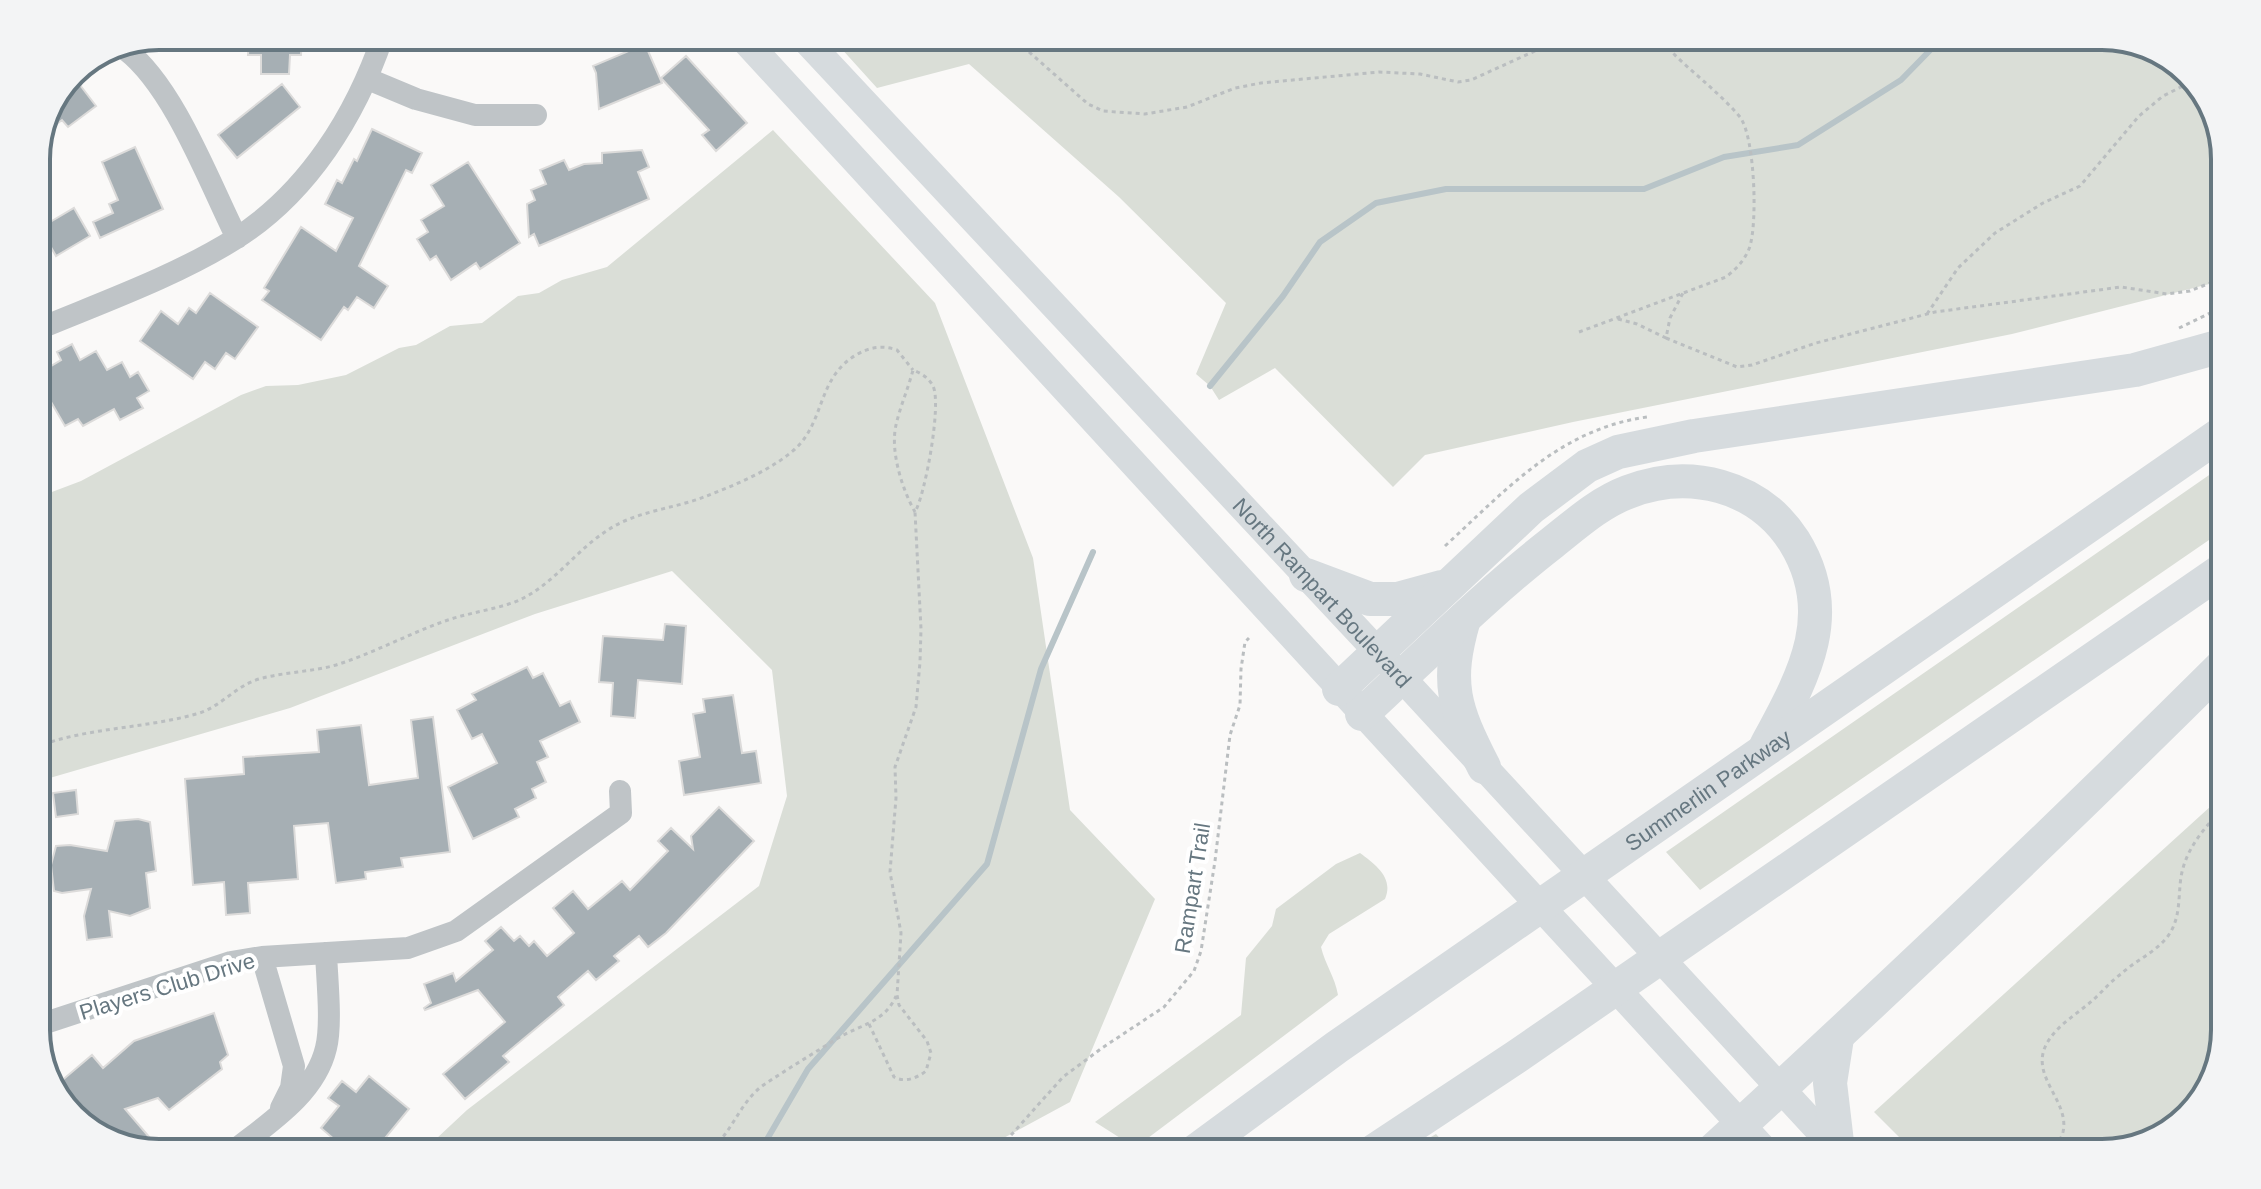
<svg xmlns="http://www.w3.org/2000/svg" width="2261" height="1189" font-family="Helvetica,sans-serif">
	<rect width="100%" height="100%" fill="#faf9f8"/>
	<!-- green -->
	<path fill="#daded7" d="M830 36H2102L2157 49 2205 91 2225 151V280L2012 334 1573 422 1425 455 1393 487 1275 368 1219 400 1210 386 1196 374 1226 303 1119 197 969 64 877 88Z
		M773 130 935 303 1033 558 1070 810 1155 899 1070 1102 976 1153H421L467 1110 759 886 787 796 772 670 672 571 535 614 290 708 36 782V498L81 481 241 395 266 386 298 385 346 375 399 348 416 345 450 326 482 323 518 296 539 293 562 280 607 267Z
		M2225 464V529L1700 890 1666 852Z
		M2225 789V1030L2212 1085 2170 1133 2103 1153H1915L1874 1112 2222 796Z
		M1360 853C1376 865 1394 878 1385 899L1329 934 1321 947C1325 964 1335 977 1338 995L1140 1144 1128 1143 1095 1122 1241 1015 1246 958 1272 926 1276 909 1336 864Z
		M1436 1134 1453 1153H1404Z"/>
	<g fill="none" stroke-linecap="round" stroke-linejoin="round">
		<!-- stream -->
		<path stroke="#b8c4c8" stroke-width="6" d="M1210 386 1283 296 1320 242 1376 203 1446 189H1644L1724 157 1798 145 1901 80 1944 36
			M759 1153 808 1069 987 864 1041 669 1093 552"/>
	</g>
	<!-- building -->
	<path fill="#a6afb4" stroke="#dcdbda" stroke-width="2" d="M249 36H302L301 55H290L289 74H261V55H248Z
		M645 44 662 83 599 109 596 73 593 66Z
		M686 56 747 123 716 151 702 135 709 130 661 78Z
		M282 84 300 107 237 158 218 135Z
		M80 85 96 106 68 127 62 120 45 133 59 100Z
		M372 129 422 153 412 173 406 170 359 266 388 286 374 308 357 297 348 310 344 307 321 340 262 300 269 291 264 288 301 227 336 251 353 218 325 204 337 180 342 183 354 159 357 161Z
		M135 147 163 209 100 238 93 222 113 213 109 204 118 200 102 162Z
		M642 150 649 167 638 172 649 199 539 246 534 234 529 237 527 204 535 200 531 190 546 184 540 170 564 160 569 170 584 164 602 163V153Z
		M468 162 520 243 480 269 476 263 451 280 436 256 430 260 417 239 428 232 421 220 444 206 431 185Z
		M74 208 90 236 56 256 40 228Z
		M210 293 258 327 235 359 226 353 215 369 205 362 193 379 140 341 161 311 178 324 189 308 196 313Z
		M72 344 80 360 96 351 107 370 122 362 130 377 138 372 149 391 137 398 143 408 120 420 114 409 83 426 78 419 65 426 51 402 36 411V375L61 360 57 352Z
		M665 624 686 626 682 684 638 680 635 718 611 716 613 683 599 682 603 636 663 640Z
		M527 667 533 678 543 673 560 706 570 701 580 722 540 741 548 757 537 762 546 782 532 789 536 798 515 809 519 817 473 839 448 787 497 763 482 734 472 739 457 710 476 700 472 694Z
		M733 695 742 753 756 751 761 783 684 795 679 761 700 757 693 714 705 712 703 699Z
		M433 717 450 852 401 858 403 867 365 872 366 879 336 883 328 823 294 826 298 879 248 883 250 913 226 915 224 882 193 885 185 779 244 774 243 757 319 752 317 730 361 725 369 785 418 778 411 720Z
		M76 790 78 814 56 817 53 793Z
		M719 807 754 841 666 933 648 947 639 936 614 956 619 961 596 980 588 971 558 997 564 1005 503 1056 509 1062 465 1099 443 1074 505 1022 478 990 425 1010 424 1008 431 1003 424 984 453 973 456 981 493 950 485 941 501 927 514 941 520 936 529 946 534 941 547 956 574 933 553 908 573 891 588 909 622 881 630 890 668 851 658 841 671 828 693 849 691 836Z
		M138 819 150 822 156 871 146 873 150 908 130 916 109 911 112 937 87 940 84 916 91 889 62 893 54 891 51 865 56 846 70 845 107 851 115 821Z
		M214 1013 228 1055 220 1062 222 1069 169 1110 158 1098 125 1109 150 1138 138 1148 104 1140 56 1098 53 1088 92 1055 103 1068 134 1041Z
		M369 1076 409 1109 373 1153H336L342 1146 321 1128 339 1106 328 1098 342 1081 356 1092Z"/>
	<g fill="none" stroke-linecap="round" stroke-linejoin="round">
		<!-- path -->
		<path stroke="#babec0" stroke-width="3" stroke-dasharray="4 4" stroke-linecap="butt" d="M1011 36 1088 104 1103 111 1145 114 1187 107 1235 88 1261 83 1379 72 1420 74 1458 82 1471 80 1537 50 1558 36
			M1927 314 1958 268 1995 233 2043 203 2080 186 2139 116 2163 96 2193 81
			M1618 319 1637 324 1666 338 1670 318 1683 293
			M2179 328 2225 306
			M1579 332 1726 277C1736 269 1744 261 1749 249 1758 226 1755 137 1740 117 1719 92 1691 72 1669 49L1662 36
			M1666 338 1737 367 1752 365 1816 343 1935 312 2121 287 2167 294 2190 291 2225 277
			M1445 546C1507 489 1560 429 1647 417
			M36 747C88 727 143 729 196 714 220 708 235 686 259 679 284 672 311 672 336 665 374 653 410 633 448 620 469 613 491 610 512 603 551 589 574 551 608 530 636 511 673 509 704 497 735 485 770 471 795 449 825 422 817 378 856 355 869 347 883 345 897 350L913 370
			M869 1024 894 1077C905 1083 917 1078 926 1071L931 1053 927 1041 899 1005 897 995 901 933 890 872 896 798 895 767 916 707 920 662 921 629 915 512C925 495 942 404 933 386 929 378 921 373 913 370 908 389 900 407 896 425 890 451 902 489 915 512
			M2204 1093 2200 1082 2218 1061
			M706 1153C732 1136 739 1101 765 1084 789 1068 814 1053 838 1038 860 1025 885 1022 896 996
			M995 1153 1063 1077 1102 1048 1164 1007 1194 971 1201 951 1215 861 1230 735 1240 705 1241 669 1245 642 1249 638
			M2050 1153C2054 1147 2061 1140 2063 1132 2070 1101 2030 1077 2046 1045 2056 1025 2078 1014 2094 999 2103 991 2111 981 2121 974 2136 960 2155 953 2168 936 2181 918 2178 897 2181 877 2186 847 2206 827 2225 805"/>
		<!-- minor -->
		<path stroke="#bfc4c7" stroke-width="22" d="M126 50C174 87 209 182 237 238
			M368 79 416 99 475 115H536
			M36 330C103 302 174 277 235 239 308 193 356 115 383 36
			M262 957 294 1066 291 1088 281 1108
			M36 1026 231 962 262 957 408 948 456 931 621 813 620 791
			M231 1153C267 1124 315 1095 326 1048 332 1024 327 979 326 953"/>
		<!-- major -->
		<g stroke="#d6dbde" stroke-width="28">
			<path d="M741 36 1767 1153"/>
			<path id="s1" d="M802 36 1378 652 1840 1153"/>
		</g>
		<!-- highway -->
		<g stroke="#d6dbde" stroke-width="34">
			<path d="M1306 575 1370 599H1398L1442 587"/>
			<path d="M1464 619C1445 684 1454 708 1484 767"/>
			<path d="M1339 689 1531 508 1587 466 1618 452 1694 436 2135 370 2225 345"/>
			<path d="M1362 714C1425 656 1485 595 1552 543 1576 524 1599 503 1628 492 1689 468 1758 485 1794 541 1840 615 1802 679 1766 746"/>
			<path d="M1837 1038 1830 1083 1838 1151"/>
			<path id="s2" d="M1193 1153 1337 1047 2225 431"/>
			<path d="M1371 1153 1516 1057 2225 568"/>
			<path d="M1710 1153C1885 993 2057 830 2225 663"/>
		</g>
	</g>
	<g text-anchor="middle" stroke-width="8" stroke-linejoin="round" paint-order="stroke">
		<!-- street labels -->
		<g font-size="22" fill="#667780" stroke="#fff">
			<text dy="8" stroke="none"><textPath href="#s1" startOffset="762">North Rampart Boulevard</textPath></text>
			<text dy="8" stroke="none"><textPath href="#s2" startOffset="630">Summerlin Parkway</textPath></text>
			<text transform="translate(1192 888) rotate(-81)" y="8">Rampart Trail</text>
			<text transform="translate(167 986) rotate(-17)" y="8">Players Club Drive</text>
		</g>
	</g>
	<!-- crop -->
	<path d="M0 0H2261V1189H0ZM159 50H2102A109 109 0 0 1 2211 159V1030A109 109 0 0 1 2102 1139H159A109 109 0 0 1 50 1030V159A109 109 0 0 1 159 50Z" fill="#f3f4f5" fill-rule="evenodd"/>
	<path fill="none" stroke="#667780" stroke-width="4" d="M159 50H2102A109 109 0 0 1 2211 159V1030A109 109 0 0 1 2102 1139H159A109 109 0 0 1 50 1030V159A109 109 0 0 1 159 50Z"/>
</svg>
